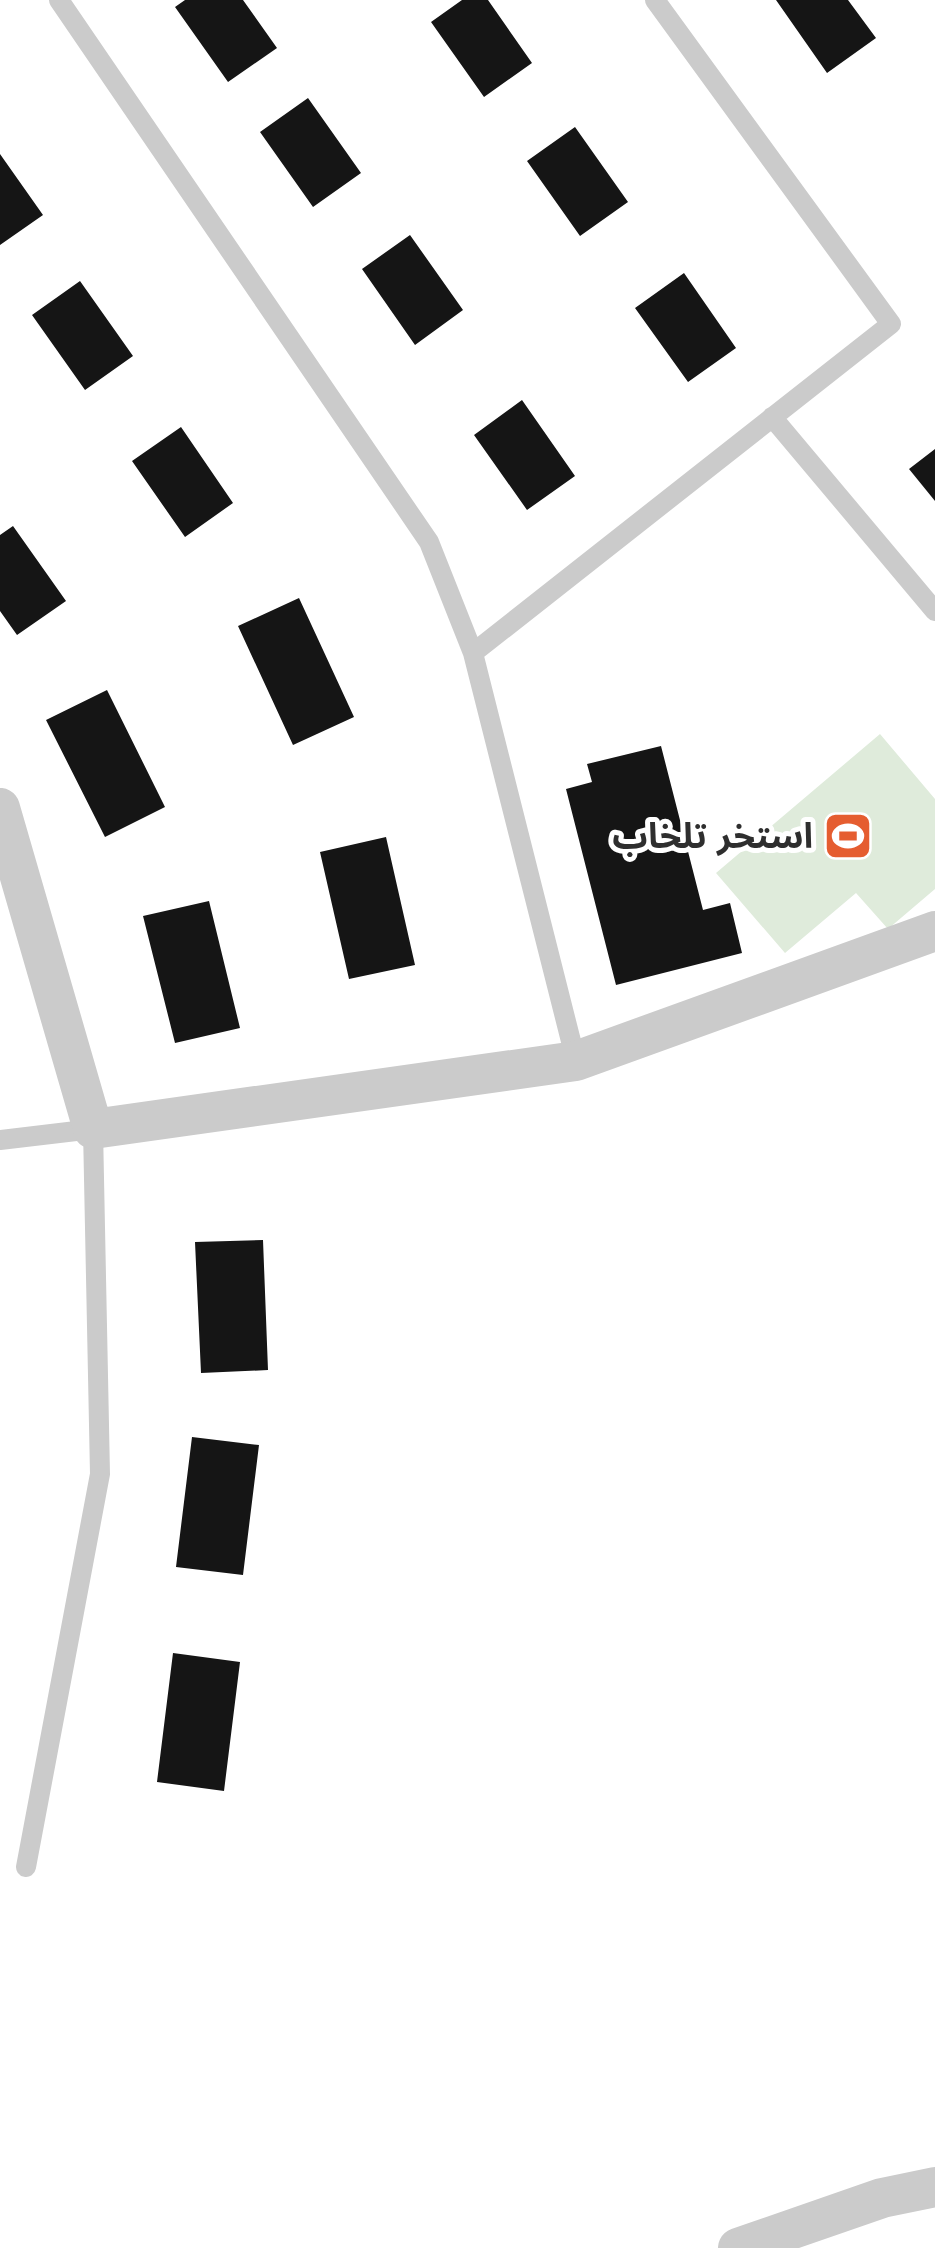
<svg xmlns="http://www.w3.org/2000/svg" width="935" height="2248" font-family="Jost,'Noto Sans Arabic',sans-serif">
	<rect width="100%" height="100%" fill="#fff"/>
	<!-- green -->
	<path fill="#dfebdb" d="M880 734 935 799V889L888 929 856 893 785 953 716 873Z"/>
	<!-- building -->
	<path fill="#151515" d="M185 0H243L277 48 228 82 175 7Z
		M462 0H488L532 63 484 97 431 22Z
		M776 0H848L876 38 827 73Z
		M308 98 361 173 313 207 260 132Z
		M575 127 628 202 580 236 527 161Z
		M0 154 43 215 0 245Z
		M410 235 463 310 415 345 362 269Z
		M684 273 736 348 688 382 635 308Z
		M80 281 133 356 85 390 32 315Z
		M522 400 575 476 527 510 474 435Z
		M181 427 233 503 185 537 132 461Z
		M935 449V501L909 469Z
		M13 526 66 601 17 635 0 611V535Z
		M299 598 354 717 293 745 238 626Z
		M107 690 165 807 105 837 46 720Z
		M661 746 703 910 730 903 742 953 616 985 566 789 592 782 587 764Z
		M386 837 415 965 349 979 320 852Z
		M209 901 240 1028 175 1043 143 916Z
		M263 1240 268 1370 201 1373 195 1242Z
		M192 1437 259 1445 243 1575 176 1567Z
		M173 1653 240 1662 224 1791 157 1782Z"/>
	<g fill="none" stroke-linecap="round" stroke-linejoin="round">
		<!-- lane -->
		<path stroke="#cbcbcb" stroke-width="20" d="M59 0 429 542 473 653 891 324 655 0
			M772 417 935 611
			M473 653 576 1061
			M0 1140 93 1129 100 1474 26 1867"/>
		<!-- street -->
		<path stroke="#cbcbcb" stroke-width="40" d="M0 808 93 1129 576 1061 935 931
			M738 2248 882 2198 935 2187"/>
	</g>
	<!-- icons -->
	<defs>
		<g id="stadium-square" transform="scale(2.5)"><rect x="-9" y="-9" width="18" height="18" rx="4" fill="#e55d30" stroke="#fff"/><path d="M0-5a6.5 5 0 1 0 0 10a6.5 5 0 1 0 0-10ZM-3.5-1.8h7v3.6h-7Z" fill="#fff"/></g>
	</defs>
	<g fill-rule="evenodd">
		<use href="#stadium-square" x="848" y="836"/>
	</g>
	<g text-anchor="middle" stroke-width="10" stroke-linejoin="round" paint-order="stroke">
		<!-- poi labels -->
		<g font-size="35" font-weight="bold" fill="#2e2e2e" stroke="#fff" text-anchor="end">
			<text x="813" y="848">استخر تلخاب</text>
		</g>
	</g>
</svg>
